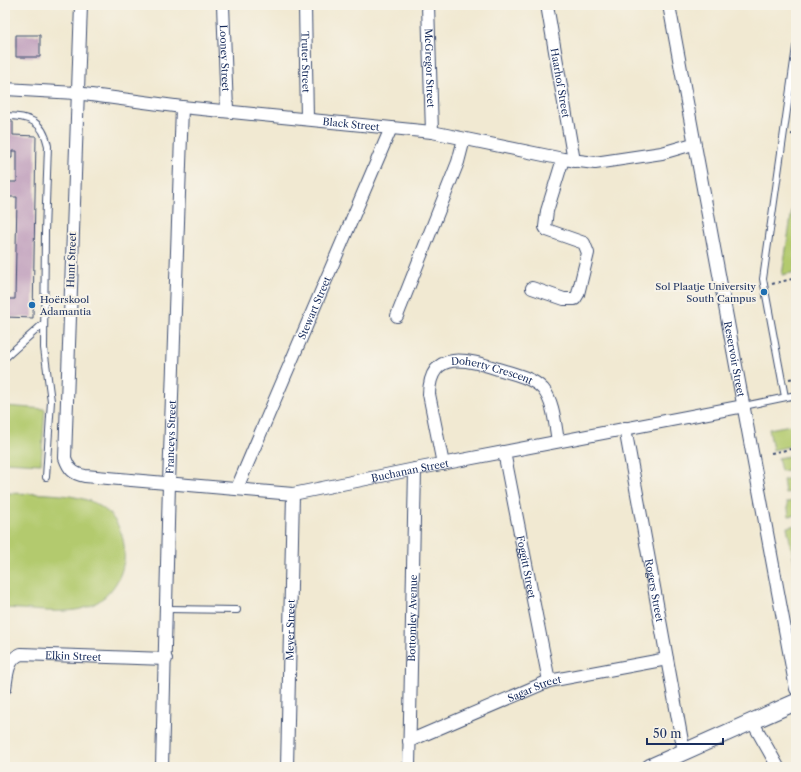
<svg xmlns="http://www.w3.org/2000/svg" width="801" height="772" font-family="'Libre Caslon Text',serif">
	<rect width="100%" height="100%" fill="#f7f3e8"/>
	<filter id="ink" filterUnits="userSpaceOnUse"><feTurbulence type="fractalNoise" baseFrequency=".025" numOctaves="2"/><feDisplacementMap in="SourceGraphic" scale="8" xChannelSelector="R" yChannelSelector="G"/><feConvolveMatrix kernelMatrix="1 2 1 2 8 2 1 2 1" color-interpolation-filters="sRGB"/></filter>
	<filter id="wash" filterUnits="userSpaceOnUse"><feTurbulence type="fractalNoise" baseFrequency=".012" numOctaves="4" result="noise"/><feDisplacementMap in="SourceGraphic" scale="16" xChannelSelector="R" yChannelSelector="G"/><feGaussianBlur stdDeviation="0.9" result="paint"/><feColorMatrix in="noise" values="0 0 0 0 0 0 0 0 0 0 0 0 0 0 0 0 0 1.4 0 .05"/><feComposite in="paint" operator="in"/></filter>
	<g filter="url(#wash)">
		<rect width="100%" height="100%" fill="#f1e9d2"/>
		<!-- green -->
		<path fill="#b3ca6e" stroke="#677c66" d="M796 185V272L782 275Z
			M5 406 45 409 41 464 5 462Z
			M796 424V445L773 450 769 429Z
			M796 455V469L781 471 778 458Z
			M796 477V491L785 493 783 480Z
			M5 493C31 494 66 492 90 501 137 520 135 586 90 606 67 616 30 609 5 608Z
			M796 501V515L789 516 787 502Z
			M796 525V571L787 527Z"/>
		<g id="blocks">
			<!-- building -->
			<path fill="#bc99b9" d="M16 35H40V57H16Z
				M5 121 13 122V135L36 136 33 318 5 317V299H15L17 197H5V182H17V151H12V158H5Z"/>
		</g>
	</g>
	<g filter="url(#ink)">
		<use href="#blocks" fill-opacity="0" stroke="#3b4b6f" stroke-width="1"/>
		<g fill="none" stroke-linecap="round" stroke-linejoin="round">
			<!-- lane casing -->
			<g stroke="#3b4b6f" stroke-width="8">
				<path id="lane" d="M5 116C29 116 43 121 48 146L45 232 44 348 51 401 46 477
					M5 358 44 323
					M785 397 763 279 796 47
					M744 406 796 395
					M167 609 237 610"/>
			</g>
			<!-- street casing -->
			<g stroke="#3b4b6f" stroke-width="14">
				<g id="street">
					<path id="s1" d="M81 5 65 458C69 469 73 474 85 476L293 494 415 469 744 406"/>
					<path id="s2" d="M223 5 227 110"/>
					<path id="s3" d="M305 5 307 119"/>
					<path id="s4" d="M428 5 432 132"/>
					<path id="s5" d="M547 5 574 161"/>
					<path id="s6" d="M669 5 796 689"/>
					<path id="s7" d="M5 89 76 93 182 107 432 132 563 159 595 163 662 153 693 144"/>
					<path d="M532 288 564 299H575L578 294 588 253 584 243 547 230 545 227 547 211 563 159"/>
					<path d="M397 316 458 162 464 139"/>
					<path id="s8" d="M625 428 684 752"/>
					<path id="s9" d="M504 452 549 681"/>
					<path id="s10" d="M443 464 429 394C430 348 469 360 498 369 512 373 533 378 543 389 554 402 555 425 558 441"/>
					<path id="s11" d="M237 488 391 128"/>
					<path id="s12" d="M5 688C7 676 7 659 21 654L166 659"/>
					<path d="M752 721 778 767"/>
					<path id="s13" d="M409 741 549 681 667 659"/>
					<path id="s14" d="M162 767 169 483 182 107"/>
					<path id="s15" d="M287 767 293 494"/>
					<path id="s16" d="M409 767 415 469"/>
				</g>
			</g>
			<!-- secondary casing -->
			<g stroke="#3b4b6f" stroke-width="18">
				<path id="secondary" d="M650 767 796 702"/>
			</g>
			<!-- path -->
			<path stroke="#3b4b6f" stroke-width="2" stroke-dasharray="3 3" stroke-linecap="butt" d="M791 134 796 135
				M772 284 796 278
				M789 379 796 378
				M771 453 796 448"/>
			<!-- lane -->
			<use href="#lane" stroke="#fff" stroke-width="6"/>
			<!-- street -->
			<use href="#street" stroke="#fff" stroke-width="12"/>
			<!-- secondary -->
			<use href="#secondary" stroke="#fff" stroke-width="16"/>
		</g>
	</g>
	<!-- markers -->
	<g fill="#1f6fb2" stroke="#f7f3e8" stroke-width="1.5">
		<circle cx="764" cy="292" r="4"/>
		<circle cx="32" cy="305" r="4"/>
	</g>
	<g text-anchor="middle" stroke-width="4" stroke-linejoin="round" paint-order="stroke">
		<!-- street labels -->
		<g font-size="10" fill="#1b2f5e" stroke="#f7f3e8">
			<text dy="4" stroke="none"><textPath href="#s2" startOffset="53">Looney Street</textPath></text>
			<text dy="4" stroke="none"><textPath href="#s3" startOffset="57">Truter Street</textPath></text>
			<text dy="4" stroke="none"><textPath href="#s4" startOffset="63">McGregor Street</textPath></text>
			<text dy="4" stroke="none"><textPath href="#s5" startOffset="79">Haarhof Street</textPath></text>
			<text dy="4" stroke="none"><textPath href="#s7" startOffset="348">Black Street</textPath></text>
			<text transform="translate(71 260) rotate(-88)" y="4">Hunt Street</text>
			<text dy="4" stroke="none"><textPath href="#s11" startOffset="196">Stewart Street</textPath></text>
			<text dy="4" stroke="none"><textPath href="#s6" startOffset="360">Reservoir Street</textPath></text>
			<text dy="4" stroke="none"><textPath href="#s10" startOffset="157">Doherty Crescent</textPath></text>
			<text dy="4" stroke="none"><textPath href="#s14" startOffset="330">Franceys Street</textPath></text>
			<text dy="4" stroke="none"><textPath href="#s1" startOffset="810">Buchanan Street</textPath></text>
			<text dy="4" stroke="none"><textPath href="#s9" startOffset="117">Foggitt Street</textPath></text>
			<text dy="4" stroke="none"><textPath href="#s8" startOffset="165">Rogers Street</textPath></text>
			<text dy="4" stroke="none"><textPath href="#s16" startOffset="149">Bottomley Avenue</textPath></text>
			<text dy="4" stroke="none"><textPath href="#s15" startOffset="137">Meyer Street</textPath></text>
			<text dy="4" stroke="none"><textPath href="#s12" startOffset="92">Elkin Street</textPath></text>
			<text dy="4" stroke="none"><textPath href="#s13" startOffset="136">Sagar Street</textPath></text>
		</g>
		<!-- poi labels -->
		<g font-size="10" fill="#1b2f5e" stroke="#f7f3e8" text-anchor="end">
			<text x="756" y="290">Sol Plaatje University<tspan x="756" dy="12">South Campus</tspan></text>
			<text x="40" y="303" text-anchor="start">Hoërskool<tspan x="40" dy="12">Adamantia</tspan></text>
		</g>
	</g>
	<!-- margin -->
	<rect width="801" height="772" fill="none" stroke="#f7f3e8" stroke-width="20"/>
	<!-- scale -->
	<path d="M647 738v6h76v-6" fill="none" stroke="#1b2f5e" stroke-width="2"/>
	<text x="653" y="738" font-size="12" fill="#1b2f5e" stroke="#f7f3e8" stroke-width="3" paint-order="stroke">50 m</text>
</svg>
